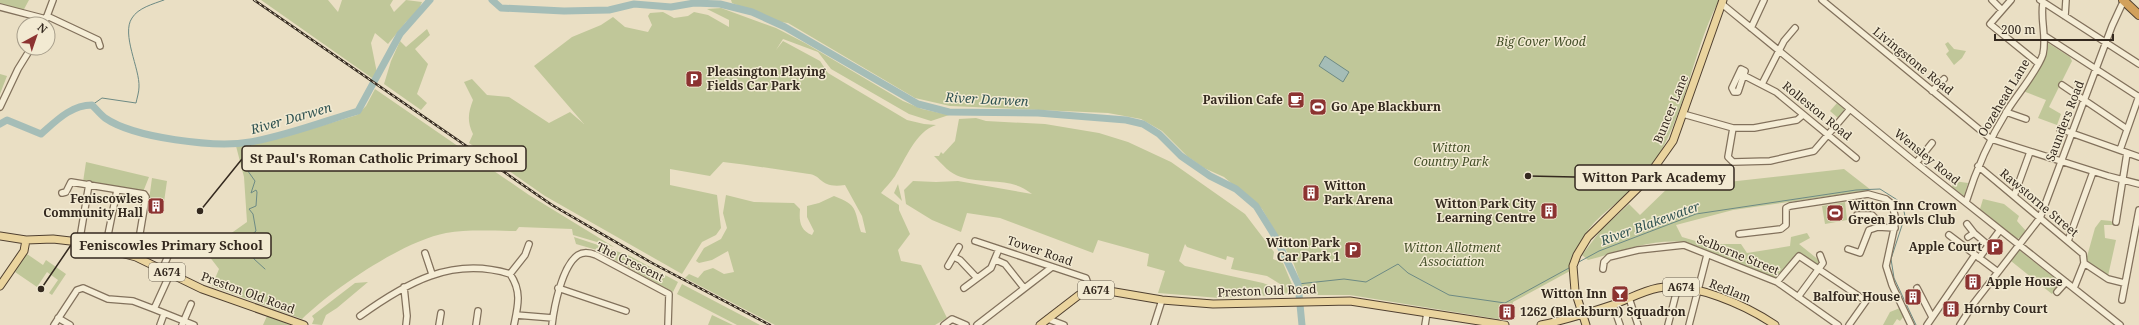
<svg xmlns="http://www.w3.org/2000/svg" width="2139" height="325" font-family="'Noto Serif',serif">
	<rect width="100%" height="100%" fill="#eadfc4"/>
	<!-- green -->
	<path fill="#c0c799" d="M0 0H29L23 11 0 5Z
		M261 0H328L338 12 342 0H393L390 5 394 12 406 0 422 2 417 13 406 22 388 44 375 33 371 43 377 73 372 78Z
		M731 0H1719C1689 58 1685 127 1643 178 1620 205 1591 215 1576 251 1573 258 1570 263 1570 271L1513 302 1510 321 1350 295H1302L1300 281 1293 262 1262 209 1224 177 1204 168 1187 156 1162 131 1141 119 1108 113 950 106 915 98 788 23 780 22 732 3Z
		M721 8 776 28 805 43 903 101 922 109 949 115 931 121 909 114 831 69 818 52 783 39 776 50 740 34 776 50 783 41 820 61 828 73 907 120 924 124 936 125C916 131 905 160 895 176 891 182 885 188 881 193L899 205V210L910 234 898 250 901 261 921 265 947 318 935 325H775L685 278 689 274 698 278 704 271 713 268 724 274 734 272 728 251 712 260 699 263 696 261 704 248 721 239 727 228 723 213 726 195 754 202 794 203 800 209C799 221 800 230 812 235L814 231 807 217V206L819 203 834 196C858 205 854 209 861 232L866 233 862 216 845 185C820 189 822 175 809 174 780 170 751 165 723 162L710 176 670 169V185L717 195 721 228 716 235 702 242 682 274 545 196 469 143 473 134C467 122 468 113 473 100L464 82 472 79 487 95 509 97 549 123 570 112 584 124 534 66 572 37 601 25 613 17 625 27 648 32 652 25 648 16 650 13 663 12 674 18 688 16 694 12 708 15 729 27V20L707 9Z
		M427 29 430 35 415 49 428 64 417 94 427 103 421 110 384 84 391 61 400 41 406 47Z
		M1948 42 1954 49 1966 51 1962 58 1954 65 1946 54 1949 51 1945 44Z
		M2048 43 2070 57 2072 61 2049 107 2061 114 2057 125 2038 118 2046 100 2023 91 2047 54Z
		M0 74 7 76 0 94Z
		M375 89 529 195 614 247 573 235 572 229 519 227 516 231C494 231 468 229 446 233 403 241 333 289 302 319L212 286 219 269 209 256V249L247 222 244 177 236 146 281 138 357 115 366 106Z
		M1837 103 1845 109 1838 118 1830 111Z
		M976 118 986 121 1045 124 1099 133 1128 142 1171 162 1245 214 1274 252 1273 259 1283 263 1296 294H1283L1280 284 1267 276 1231 269 1234 258 1227 256 1226 260 1187 247 1185 244 1179 261 1185 266 1263 283 1273 287 1276 295 1219 298 1158 293 1165 271 1147 266 1149 254 1098 240 1093 253 1000 218 967 213 961 232 932 220 906 204 904 190 913 181 936 182 958 181 1032 194C1010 176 986 185 961 177 950 174 942 164 934 156H939L941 152 943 154 955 141 959 119Z
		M86 162 149 177 143 192 83 182Z
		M1844 169 1871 190 1733 210 1676 225 1682 237 1706 244H1741L1747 253 1790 246 1791 237 1807 233 1810 238 1799 244 1820 261 1818 266 1797 253 1776 278 1689 243C1656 237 1619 252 1588 260L1582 255 1601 230 1629 204 1640 215 1673 183 1688 188 1692 186Z
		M152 178 167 181 164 202 149 200Z
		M1954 181 1968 183 1964 196 1952 187Z
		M898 184 902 201 894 193Z
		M1983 199 2004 204 2019 216 2017 221 2026 231 2021 237 2017 239 1980 209Z
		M1845 202 1847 220 1825 224 1822 206Z
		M2101 220 2111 221 2115 225H2104L2105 238 2116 240 2108 276 2086 260 2095 228Z
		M574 237 628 255 678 282 673 292 597 250 576 244Z
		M2019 250 2061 283 2052 294 2011 261Z
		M27 254 43 265 46 260 66 274 52 295 49 293 58 280 47 272 37 287 15 272Z
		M368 282 337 308 326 315 322 325 312 324 314 319 312 316 355 283Z
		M682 284 760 325H737L677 294Z
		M1900 308 1904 316 1900 321 1897 319 1893 325H1883L1890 312Z
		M712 315 733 325H708Z
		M267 316 291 325H263Z"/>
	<!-- water -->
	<path fill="#a5bdb7" stroke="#6d8a84" d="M1325 56 1349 72 1343 82 1319 66Z"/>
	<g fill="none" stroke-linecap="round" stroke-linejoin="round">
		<!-- stream -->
		<path stroke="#6d8a84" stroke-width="1" d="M92 105 102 98 136 103C137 98 139 92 139 87 140 69 121 34 132 18 138 8 153 4 164 0
			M249 142 252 150 250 153 253 158 245 167 255 181 251 193 256 190 257 192 256 206 249 209 253 214 256 231 248 238 254 259 265 269
			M1577 263 1599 251 1696 214 1856 190 1880 189 1899 201 1903 207 1905 216 1891 259 1894 278 1916 325
			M1298 284 1344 279 1366 282 1398 264 1408 273 1449 295 1505 303 1569 268"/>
		<!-- river -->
		<path stroke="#a5bdb7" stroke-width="7" d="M492 0 501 8 564 11 609 10 634 4 671 7 694 3 720 4 752 12 785 27 918 104 949 112 1038 113 1126 120 1143 124 1159 134 1181 156 1210 176 1236 189 1256 206 1276 238 1298 284 1302 325
			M0 124 7 120 41 134C56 121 71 105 92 105 96 109 100 114 105 118 134 138 215 148 250 142 286 136 322 122 358 111L400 34 430 0"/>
		<!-- minor casing -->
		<g stroke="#82715c" stroke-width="8">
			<path id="minor" d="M1822 0 1991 139 2108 176 2139 184
				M1992 0 2002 10
				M2011 0 1990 24 2038 63
				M2040 0 2139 64
				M1722 4 1916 163 2120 325
				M0 7 46 19
				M47 16 98 40 100 46
				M2065 16 2066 0
				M44 24 53 0
				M1751 28 1764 0
				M2045 36 2139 97
				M1741 69 1745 71 1738 92H1734L1732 88Z
				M1745 76 1776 92 1856 158
				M1762 84 1784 41 1795 28
				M2062 85 2127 129
				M1932 91 1944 79
				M0 107 18 69 31 48
				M2006 112 2026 119
				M1683 114 1733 128H1754L1797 120 1803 115
				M1733 128 1728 157 1733 162 1770 161 1814 151 1850 109
				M2060 129 2139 157
				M2120 150 2139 96
				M1916 163 1932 143
				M1978 166 2083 254 2084 263 2074 288
				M62 193 66 192 71 182 144 194 146 197 136 257
				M2014 196 2030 152
				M1966 202C1976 170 1989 140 2007 111 2016 96 2039 69 2043 54 2047 37 2040 20 2043 3
				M1857 215H1872L1876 219 1878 227
				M2116 222 2127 153
				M1967 224 1974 233 1988 245
				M1739 234 1781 229 1786 225V208L1790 206 1868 194 1886 199 1892 204 1896 220 1886 266 1892 285 1911 325
				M1949 235 1998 272
				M1968 237 1974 233
				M80 238 89 184
				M975 241 1086 278 1090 290
				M2068 241 2093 172
				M1848 249 1860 253 1869 230 1878 227 1895 228
				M105 250 117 190
				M425 253 432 274
				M954 257 960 260 977 278
				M1979 258 2000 230
				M996 260 1005 264 1024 288
				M2084 263 2108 279 2124 283
				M948 266 959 247
				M1603 269 1604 262 1609 257 1638 250 1684 245 1777 282 1838 325
				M162 270 171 249
				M510 274 525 255 529 244
				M1777 282 1799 256 1866 301 1849 325
				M404 287 407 316 406 325
				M558 288 626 311
				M964 288 991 268 999 249
				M1917 288 1932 317
				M2057 292 2066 282
				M1798 297 1823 263 1820 255
				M1629 298 1638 325
				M2122 300 2139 210
				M1613 305 1620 325
				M154 309 194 325
				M516 315 553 318
				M360 316C406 283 452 256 510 274 522 291 518 306 514 325
				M58 318 70 325
				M1048 319 1064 325
				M54 325 77 290 83 288 108 299 133 301 154 309 170 274
				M160 325 164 314
				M182 325 191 304
				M439 325 441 313
				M476 325 478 311
				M552 325C554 307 562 266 578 255 584 251 591 253 596 255L669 294 668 325
				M944 325 952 319 966 325
				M977 325 1052 267
				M1154 325 1162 300
				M1425 325 1427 313
				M1668 325 1678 286
				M1689 325 1707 255
				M1927 325 1975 255
				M1960 325 1974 303 2040 218 2112 26 2124 0"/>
		</g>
		<!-- major casing -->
		<g stroke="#504030" stroke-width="9">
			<path id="major" d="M0 236 26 240 53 239 79 242 136 257 202 289 304 325
				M0 286 24 251 26 240
				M1040 325 1079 295 1090 290H1103L1162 300 1213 304 1350 301 1505 325
				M1541 325C1565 320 1588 313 1612 305 1627 300 1642 291 1658 288 1693 281 1747 306 1775 325
				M1586 325 1575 291 1573 266 1577 255 1588 237 1644 182 1673 141 1723 0"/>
		</g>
		<!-- highway casing -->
		<g stroke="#504030" stroke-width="10">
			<path id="highway" d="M2123 0 2139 15"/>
		</g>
		<!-- minor -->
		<use href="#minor" stroke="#f5edd6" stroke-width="5.5"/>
		<!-- major -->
		<use href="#major" stroke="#ead49e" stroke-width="7"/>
		<!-- highway -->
		<use href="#highway" stroke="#d2a15c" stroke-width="8"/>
		<!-- rail casing -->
		<g stroke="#34291f" stroke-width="2.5">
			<path id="rail" d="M254 0 552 205 652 263 770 325"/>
		</g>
		<!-- rail -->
		<use href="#rail" stroke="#f2ead2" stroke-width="1" stroke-dasharray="3" stroke-linecap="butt"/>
	</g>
	<!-- icons -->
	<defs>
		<g id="parking-square" transform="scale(0.9)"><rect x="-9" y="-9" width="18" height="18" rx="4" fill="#8c3331" stroke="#f2ead2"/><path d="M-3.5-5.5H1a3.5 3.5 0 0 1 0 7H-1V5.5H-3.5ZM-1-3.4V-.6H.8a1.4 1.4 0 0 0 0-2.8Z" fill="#fff"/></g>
		<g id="cafe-square" transform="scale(0.9)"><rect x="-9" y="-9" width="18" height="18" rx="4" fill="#8c3331" stroke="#f2ead2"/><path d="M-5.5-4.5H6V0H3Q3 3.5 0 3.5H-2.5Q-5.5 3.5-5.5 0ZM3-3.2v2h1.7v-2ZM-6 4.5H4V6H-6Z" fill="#fff"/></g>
		<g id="stadium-square" transform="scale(0.9)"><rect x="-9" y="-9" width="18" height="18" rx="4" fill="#8c3331" stroke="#f2ead2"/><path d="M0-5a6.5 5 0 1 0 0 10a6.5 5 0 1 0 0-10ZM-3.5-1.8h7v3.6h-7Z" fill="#fff"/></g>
		<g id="building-square" transform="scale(0.9)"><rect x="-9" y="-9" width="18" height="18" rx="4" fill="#8c3331" stroke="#f2ead2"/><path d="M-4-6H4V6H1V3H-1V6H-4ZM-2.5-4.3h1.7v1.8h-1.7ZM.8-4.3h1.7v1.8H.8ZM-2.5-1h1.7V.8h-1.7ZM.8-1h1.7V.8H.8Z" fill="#fff"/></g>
		<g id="bar-square" transform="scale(0.9)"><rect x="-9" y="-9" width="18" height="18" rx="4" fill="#8c3331" stroke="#f2ead2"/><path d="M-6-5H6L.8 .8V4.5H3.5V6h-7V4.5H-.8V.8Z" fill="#fff"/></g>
	</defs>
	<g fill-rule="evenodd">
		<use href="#parking-square" x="694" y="79"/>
		<use href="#cafe-square" x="1296" y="100"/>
		<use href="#stadium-square" x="1318" y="107"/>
		<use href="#building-square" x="1311" y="193"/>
		<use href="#building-square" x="156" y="206"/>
		<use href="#building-square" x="1549" y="211"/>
		<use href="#stadium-square" x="1835" y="213"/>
		<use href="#parking-square" x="1995" y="247"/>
		<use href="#parking-square" x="1353" y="250"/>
		<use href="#building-square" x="1973" y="282"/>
		<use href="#bar-square" x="1620" y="294"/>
		<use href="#building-square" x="1913" y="297"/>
		<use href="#building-square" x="1951" y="309"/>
		<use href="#building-square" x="1507" y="312"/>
	</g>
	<g text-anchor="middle" stroke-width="3" stroke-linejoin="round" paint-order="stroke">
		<!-- shield labels -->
		<g fill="#f2ead2" stroke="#6d6355" stroke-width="1">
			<rect x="149" y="263" width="36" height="18" rx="3"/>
			<rect x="1663" y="278" width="36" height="18" rx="3"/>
			<rect x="1078" y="281" width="36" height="18" rx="3"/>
		</g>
		<g font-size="11" font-weight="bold" fill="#34291f">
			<text x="167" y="276">A674</text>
			<text x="1681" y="291">A674</text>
			<text x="1096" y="294">A674</text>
		</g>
		<!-- park labels -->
		<g font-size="12" font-style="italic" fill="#434e27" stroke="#f2ead2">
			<text x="1541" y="46">Big Cover Wood</text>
			<text x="1451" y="152">Witton<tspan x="1451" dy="14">Country Park</tspan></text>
			<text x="1452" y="252">Witton Allotment<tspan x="1452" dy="14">Association</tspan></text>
		</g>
		<!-- street labels -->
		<g font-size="12" fill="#34291f" stroke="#f2ead2">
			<text transform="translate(1913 61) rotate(39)" y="4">Livingstone Road</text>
			<text transform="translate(2004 98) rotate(-59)" y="4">Oozehead Lane</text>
			<text transform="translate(1671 109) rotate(-68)" y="4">Buncer Lane</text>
			<text transform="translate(1817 111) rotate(39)" y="4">Rolleston Road</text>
			<text transform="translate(2065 121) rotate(-69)" y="4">Saunders Road</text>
			<text transform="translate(1927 157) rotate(39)" y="4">Wensley Road</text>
			<text transform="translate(2039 203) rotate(40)" y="4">Rawstorne Street</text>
			<text transform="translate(1040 251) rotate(19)" y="4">Tower Road</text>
			<text transform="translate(1738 255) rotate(22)" y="4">Selborne Street</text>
			<text transform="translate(630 262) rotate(26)" y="4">The Crescent</text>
			<text transform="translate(1267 291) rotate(-2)" y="4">Preston Old Road</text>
			<text transform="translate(1730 291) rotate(22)" y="4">Redlam</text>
			<text transform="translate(248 293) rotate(20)" y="4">Preston Old Road</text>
		</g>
		<!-- poi labels -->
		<g font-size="12" font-weight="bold" fill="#34291f" stroke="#f2ead2" text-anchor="start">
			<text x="707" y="76">Pleasington Playing<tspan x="707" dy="14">Fields Car Park</tspan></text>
			<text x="1283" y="104" text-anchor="end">Pavilion Cafe</text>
			<text x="1331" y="111">Go Ape Blackburn</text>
			<text x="1324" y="190">Witton<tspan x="1324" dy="14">Park Arena</tspan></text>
			<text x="143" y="203" text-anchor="end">Feniscowles<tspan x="143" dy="14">Community Hall</tspan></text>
			<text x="1536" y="208" text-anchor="end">Witton Park City<tspan x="1536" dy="14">Learning Centre</tspan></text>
			<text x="1848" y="210">Witton Inn Crown<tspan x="1848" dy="14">Green Bowls Club</tspan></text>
			<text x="1340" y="247" text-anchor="end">Witton Park<tspan x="1340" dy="14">Car Park 1</tspan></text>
			<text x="1982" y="251" text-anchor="end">Apple Court</text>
			<text x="1986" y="286">Apple House</text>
			<text x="1607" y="298" text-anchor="end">Witton Inn</text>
			<text x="1900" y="301" text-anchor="end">Balfour House</text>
			<text x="1964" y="313">Hornby Court</text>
			<text x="1520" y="316">1262 (Blackburn) Squadron</text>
		</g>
		<!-- water labels -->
		<g font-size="13" font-style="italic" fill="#2f5251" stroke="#f2ead2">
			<text transform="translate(987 99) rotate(3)" y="5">River Darwen</text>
			<text transform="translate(291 118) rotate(-16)" y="5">River Darwen</text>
			<text transform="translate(1650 223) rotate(-20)" y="5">River Blakewater</text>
		</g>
	</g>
	<!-- callouts -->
	<path fill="none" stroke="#34291f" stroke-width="1.5" d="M200 211L242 159M1528 176L1575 177M41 289L71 245"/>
	<g fill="#34291f" stroke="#f2ead2" stroke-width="1.5">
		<circle cx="200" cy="211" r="4"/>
		<circle cx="1528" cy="176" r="4"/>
		<circle cx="41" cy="289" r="4"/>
	</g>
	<g fill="#f2ead2" stroke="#34291f" stroke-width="1.5">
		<rect x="242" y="146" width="284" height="25" rx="4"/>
		<rect x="1575" y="165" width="159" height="25" rx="4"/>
		<rect x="71" y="233" width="200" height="25" rx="4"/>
	</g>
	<g font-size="13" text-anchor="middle" font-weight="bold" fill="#34291f">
		<text x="384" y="163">St Paul's Roman Catholic Primary School</text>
		<text x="1654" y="182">Witton Park Academy</text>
		<text x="171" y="250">Feniscowles Primary School</text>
	</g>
	<!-- north arrow -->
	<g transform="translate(36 36) rotate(40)"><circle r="19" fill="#f2ead2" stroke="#a69d8a"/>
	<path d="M0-3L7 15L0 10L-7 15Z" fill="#8c3331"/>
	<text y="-6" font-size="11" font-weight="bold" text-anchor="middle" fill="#34291f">N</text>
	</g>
	<!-- scale -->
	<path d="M1995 34v6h118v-6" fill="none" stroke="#34291f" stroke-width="2"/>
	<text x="2001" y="34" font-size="12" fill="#34291f" stroke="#f2ead2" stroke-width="3" paint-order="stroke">200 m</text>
</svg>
